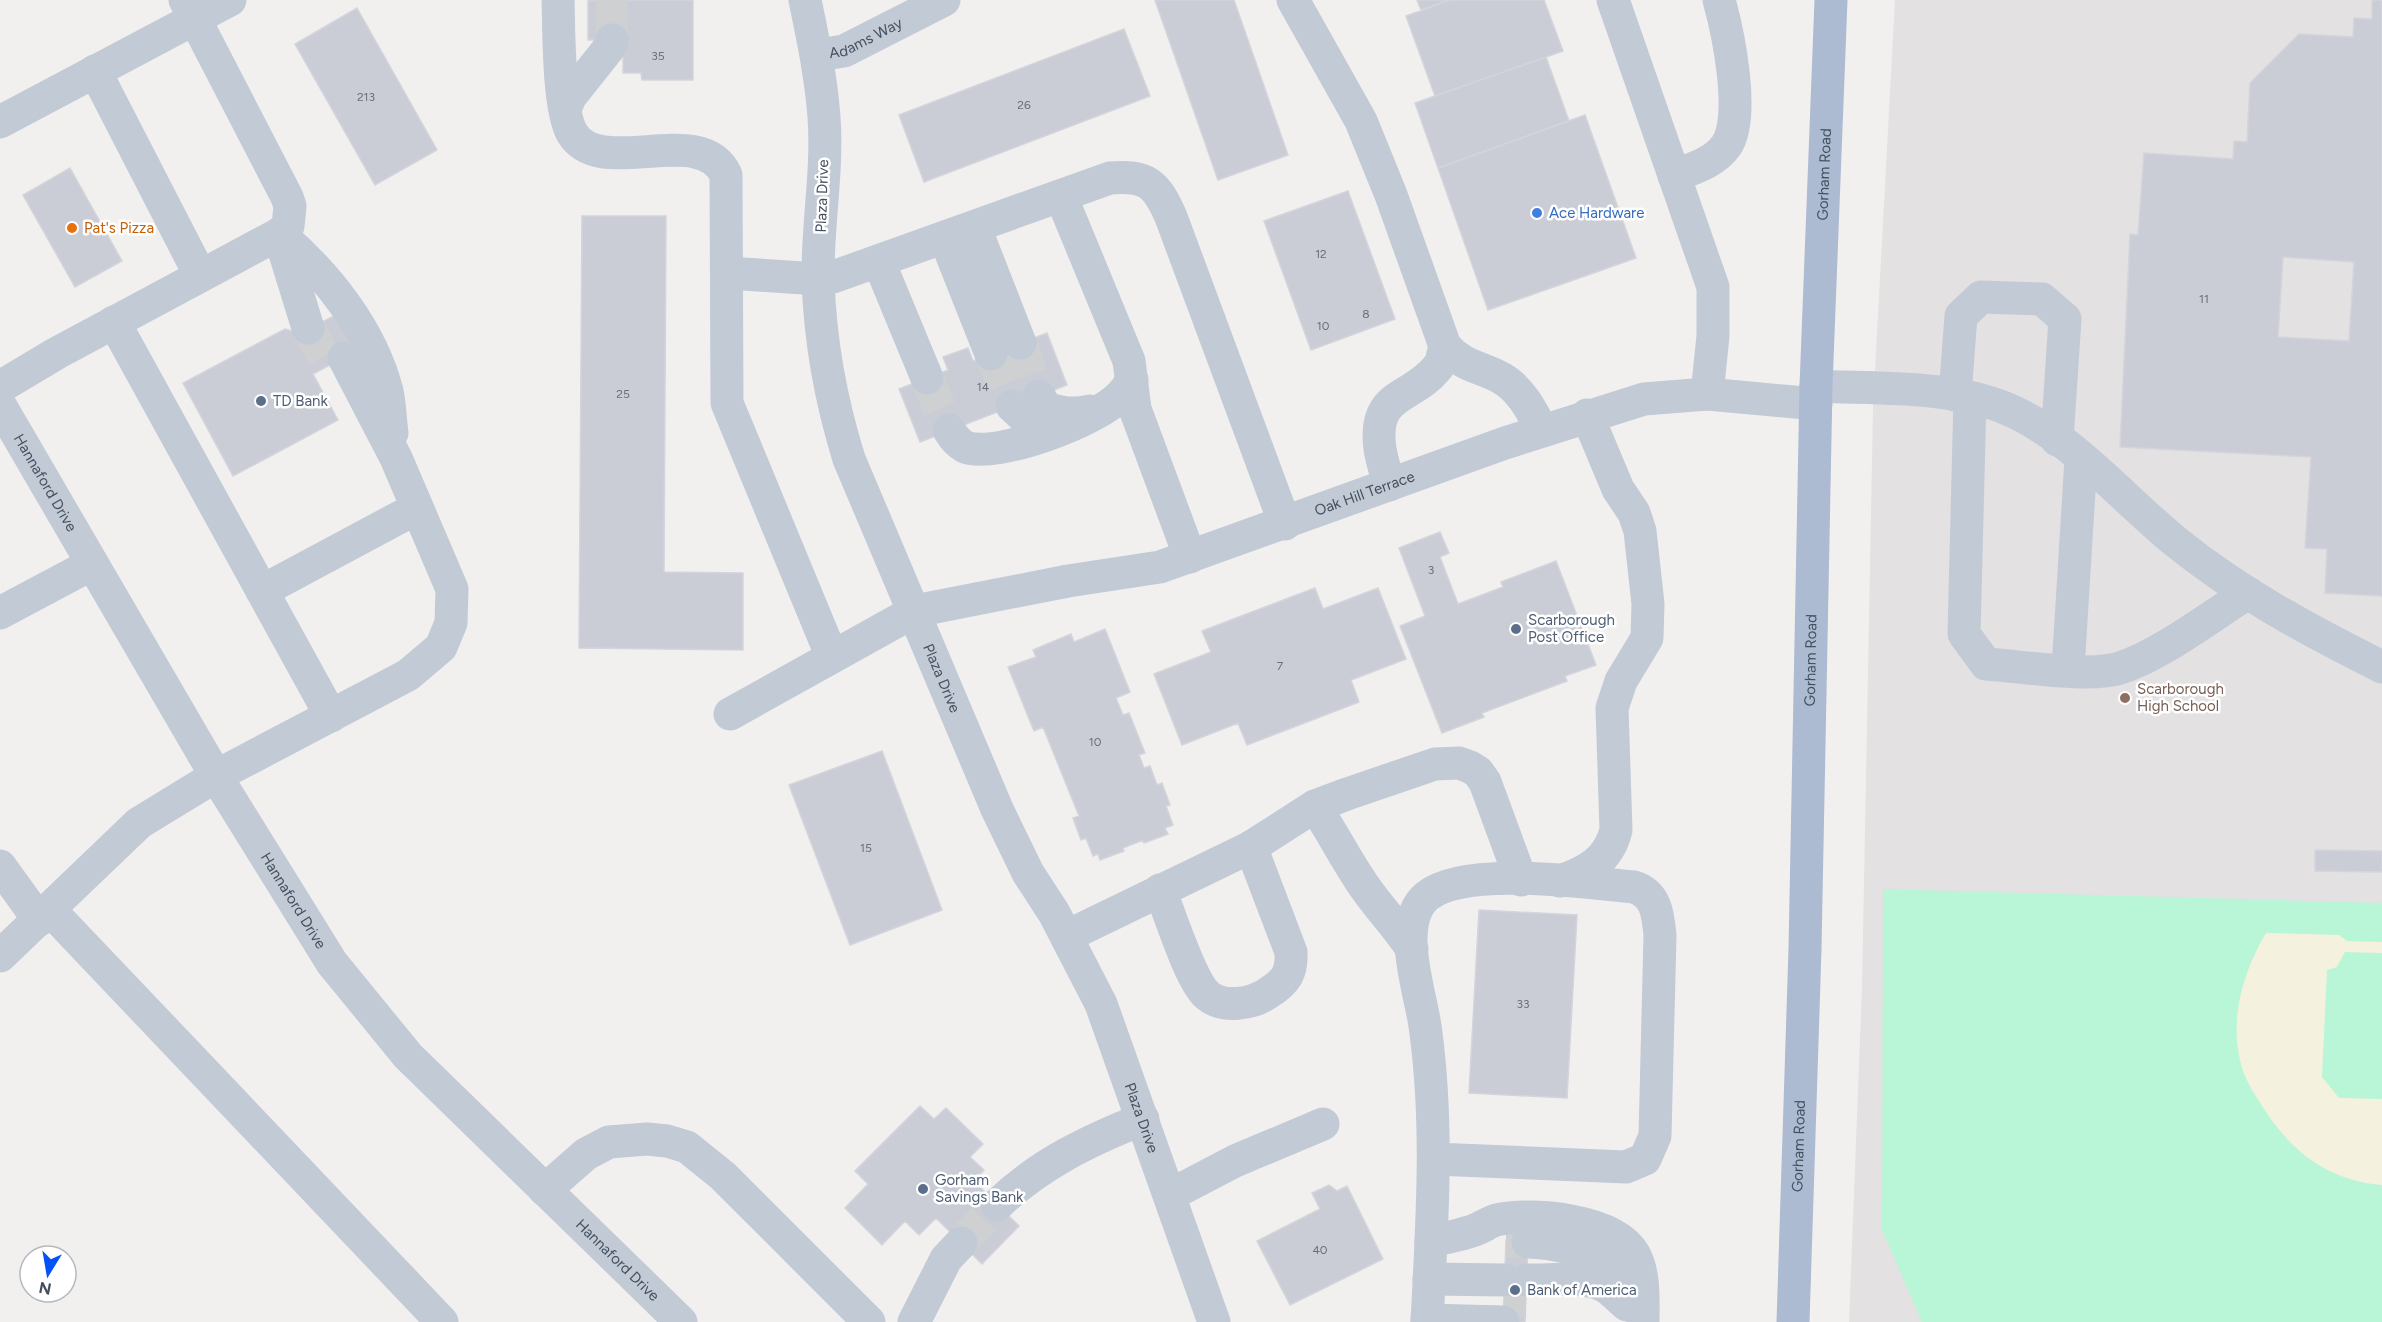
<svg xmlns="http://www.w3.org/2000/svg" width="2382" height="1322" font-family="Figtree,sans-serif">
	<rect width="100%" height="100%" fill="#f2f0ef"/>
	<!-- education -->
	<path fill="#e3e1e1" d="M1895 0H2382V1322H1849L1862 988 1873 408Z"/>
	<!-- green -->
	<path fill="#b9f5d7" d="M1883 889 2382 903V1322H1922L1882 1230Z"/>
	<!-- sand -->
	<path fill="#f5f1df" d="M2266 933 2339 935 2347 941 2382 942V953L2345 952 2337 967 2327 970 2322 1077 2339 1098 2382 1099V1185C2325 1180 2288 1149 2259 1101 2252 1090 2244 1077 2241 1064 2229 1020 2243 971 2266 933Z"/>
	<!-- building -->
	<path fill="#cbcdd6" stroke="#d3d4dc" stroke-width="1.5" fill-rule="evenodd" d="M588 0H693V80H642L641 73H623V40H588Z
		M1155 0H1234L1288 155 1218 180Z
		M1417 0H1450L1421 10Z
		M1450 0H1544L1563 51 1435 96 1406 16Z
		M2372 0H2382V596L2325 593 2327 549 2305 548 2311 457 2120 447 2130 234 2138 235 2144 153 2233 159 2234 141 2247 142 2250 83 2299 34 2353 37 2354 18 2372 19ZM2283 257 2354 262 2349 341 2278 337Z
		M357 8 437 150 375 185 295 44Z
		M1124 29 1150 96 924 182 899 115Z
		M1546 57 1569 121 1438 168 1415 103Z
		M1585 115 1636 258 1488 310 1438 168Z
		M70 168 122 261 75 287 23 195Z
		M1348 191 1395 319 1311 350 1264 221Z
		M582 216H666L664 572 743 573V650L579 648Z
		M336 315 356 351 313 374 338 420 233 476 183 383 285 329 300 333Z
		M1047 333 1067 385 920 442 899 389 948 370 943 357 968 348 973 361Z
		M1440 532 1449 553 1440 557 1458 604 1503 587 1501 582 1556 561 1596 665 1565 676 1567 681 1482 713 1484 717 1442 733 1400 626 1425 616 1399 548Z
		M1315 588 1323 609 1378 588 1406 659 1351 680 1359 702 1247 745 1238 723 1182 745 1154 674 1211 652 1202 631Z
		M1105 629 1130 692 1116 698 1123 715 1129 713 1145 753 1139 755 1144 768 1150 766 1157 785 1162 783 1170 805 1166 806 1173 825 1165 828 1168 834 1144 843 1143 840 1123 848 1124 851 1100 860 1098 854 1093 856 1086 838 1081 840 1073 818 1079 816 1043 727 1034 731 1008 667 1036 657 1033 650 1071 634 1074 642Z
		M882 751 942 910 850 945 789 785Z
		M2315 850 2382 851V872L2315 871Z
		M1479 910 1577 915 1567 1098 1469 1093Z
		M920 1106 934 1119 946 1108 983 1144 970 1157 984 1170 974 1181 1019 1226 982 1264 936 1218 919 1235 905 1221 882 1245 845 1208 868 1184 855 1171Z
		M1329 1185 1337 1191 1347 1186 1383 1259 1290 1305 1257 1241 1320 1209 1312 1193Z
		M1506 1240 1528 1241 1525 1322H1503Z"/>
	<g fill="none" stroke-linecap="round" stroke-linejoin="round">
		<!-- minor-tunnel -->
		<path stroke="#cfd0d2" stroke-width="33" stroke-dasharray="33 16" stroke-linecap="butt" d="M612 0V40
			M308 328 329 366
			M1020 343 1039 396
			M991 354 1012 406
			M927 378 949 430
			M1506 1242H1528
			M961 1243 997 1205
			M1504 1301H1526"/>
		<!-- minor -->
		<g stroke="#c2cad6" stroke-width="33">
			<path d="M558 0C559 29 558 109 572 133 600 181 701 120 726 175L727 403 832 657"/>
			<path id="s1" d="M805 0C813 39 821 77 824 117 828 171 817 226 818 280 820 341 831 401 849 459L997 809 1028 873 1054 913 1101 1004 1214 1322"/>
			<path d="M1293 0 1361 121 1391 195 1445 346"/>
			<path d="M1613 0 1713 287V336L1707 394"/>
			<path id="s2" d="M818 55 844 51 944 0"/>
			<path d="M95 71 200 275"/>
			<path d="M566 107 570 97 609 48 612 40"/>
			<path d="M0 122 230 0"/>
			<path d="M1674 176C1691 169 1714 163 1726 146 1746 118 1728 32 1719 0"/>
			<path d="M1061 196 1129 361 1135 409 1190 557"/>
			<path d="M975 228 1020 343"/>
			<path d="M279 234C327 274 371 330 387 391 390 405 390 419 392 433"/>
			<path d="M279 234 308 328"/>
			<path d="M945 238 991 354"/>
			<path d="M879 262 927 378"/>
			<path d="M728 273 818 279 833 277 1110 178C1147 175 1156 183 1171 217L1285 524"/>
			<path d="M114 322 331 716"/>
			<path d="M1816 386C1875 389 1950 385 2005 408 2069 434 2123 499 2176 542 2239 593 2310 631 2382 667"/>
			<path d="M0 387 57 353 279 234 288 226 290 206 287 197 185 0"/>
			<path d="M1955 395 1961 316 1981 297 2042 299 2065 319 2057 440"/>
			<path d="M1039 396 1046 408C1060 413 1075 415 1090 411"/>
			<path d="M1970 398 1964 634 1986 664C2021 666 2089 678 2120 668 2161 655 2211 616 2248 593"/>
			<path id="s3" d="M0 405 216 776 332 963 408 1056 681 1322"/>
			<path d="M1012 406 1028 421 1058 429"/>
			<path d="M949 430C953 437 958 443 965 447 997 459 1099 420 1121 395 1125 391 1129 385 1132 380"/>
			<path d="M1389 485C1386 473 1382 461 1380 449 1372 391 1412 400 1437 368 1442 363 1443 353 1445 346 1466 370 1484 366 1506 381 1523 393 1532 412 1542 430"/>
			<path d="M262 591 417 508"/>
			<path d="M0 613 92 564"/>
			<path d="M2068 669 2081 459"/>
			<path id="s4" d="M730 714 915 611 1068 581 1160 567 1505 443 1644 399 1707 394 1816 404"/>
			<path d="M1315 806C1332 832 1346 860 1364 886 1379 908 1397 926 1412 949"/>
			<path d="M0 866 39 920"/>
			<path d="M1560 881C1587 872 1609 860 1616 830L1612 708 1621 681 1647 638 1648 604 1640 531 1634 513 1618 489 1587 415"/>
			<path d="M1160 890C1170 914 1190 980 1207 995 1223 1009 1252 1004 1268 993 1286 982 1292 973 1291 952L1251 847"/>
			<path d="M50 910 442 1322"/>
			<path d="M1067 936 1251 847 1315 806 1347 794 1435 764 1459 763 1470 767 1478 772 1485 782 1521 880"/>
			<path d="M0 956 139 823 216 776 408 675 441 647 451 623 452 589 396 458 344 358"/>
			<path d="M545 1190 586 1154 609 1142 647 1139 667 1141 687 1147 723 1176 869 1322"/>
			<path d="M1170 1195 1235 1161 1323 1124"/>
			<path d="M997 1205C1039 1164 1090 1140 1143 1119"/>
			<path d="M1431 1241C1446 1238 1461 1235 1475 1230 1483 1227 1489 1222 1496 1220 1531 1212 1614 1219 1634 1254 1645 1273 1643 1301 1643 1322"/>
			<path d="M1528 1242C1582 1244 1605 1262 1642 1299"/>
			<path d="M1429 1279 1504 1280"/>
			<path d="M1526 1280C1551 1281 1588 1274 1609 1289 1615 1294 1621 1300 1627 1305"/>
			<path d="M1427 1320 1503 1322"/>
			<path d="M914 1322 946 1259 961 1243"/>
			<path d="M1427 1322C1432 1223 1439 1125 1425 1026 1420 990 1395 923 1427 896 1465 865 1586 883 1634 887 1656 894 1658 914 1660 935L1655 1136 1645 1159 1626 1167 1435 1159"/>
		</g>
		<!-- major -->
		<path stroke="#acbad2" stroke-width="33" id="s5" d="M1793 1322 1805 949 1816 386 1831 0"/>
	</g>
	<!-- markers -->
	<circle fill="#3f7fe0" stroke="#fff" stroke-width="2" cx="1537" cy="213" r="6"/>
	<circle fill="#e8710a" stroke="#fff" stroke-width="2" cx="72" cy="228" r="6"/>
	<g fill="#5c6f8a" stroke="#fff" stroke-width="2">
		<circle cx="261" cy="401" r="6"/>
		<circle cx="1516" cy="629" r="6"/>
		<circle cx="923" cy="1189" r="6"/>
		<circle cx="1515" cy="1290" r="6"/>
	</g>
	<circle fill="#8d6e63" stroke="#fff" stroke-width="2" cx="2125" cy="698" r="6"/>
	<g text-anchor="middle" stroke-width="5" stroke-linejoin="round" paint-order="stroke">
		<!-- number labels -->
		<g font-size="12" fill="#666f7d">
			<text x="658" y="60">35</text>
			<text x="366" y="101">213</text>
			<text x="1024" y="109">26</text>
			<text x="1321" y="258">12</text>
			<text x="2204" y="303">11</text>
			<text x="1366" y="318">8</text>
			<text x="1323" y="330">10</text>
			<text x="983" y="391">14</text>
			<text x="623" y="398">25</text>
			<text x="1431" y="574">3</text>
			<text x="1280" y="670">7</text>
			<text x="1095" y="746">10</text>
			<text x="866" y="852">15</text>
			<text x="1523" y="1008">33</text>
			<text x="1320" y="1254">40</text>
		</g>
		<!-- street labels -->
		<g font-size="15" fill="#45505f" stroke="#fff">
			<text dy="5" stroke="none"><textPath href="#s2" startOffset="51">Adams Way</textPath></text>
			<text dy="5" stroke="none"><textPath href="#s5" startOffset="1148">Gorham Road</textPath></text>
			<text transform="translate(822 196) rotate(-88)" y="5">Plaza Drive</text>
			<text dy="5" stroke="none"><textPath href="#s3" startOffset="90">Hannaford Drive</textPath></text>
			<text dy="5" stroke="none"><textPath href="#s4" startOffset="678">Oak Hill Terrace</textPath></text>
			<text dy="5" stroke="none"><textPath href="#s5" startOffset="662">Gorham Road</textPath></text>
			<text dy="5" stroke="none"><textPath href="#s1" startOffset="702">Plaza Drive</textPath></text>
			<text dy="5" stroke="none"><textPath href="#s3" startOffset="576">Hannaford Drive</textPath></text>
			<text dy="5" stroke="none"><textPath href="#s1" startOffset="1186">Plaza Drive</textPath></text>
			<text dy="5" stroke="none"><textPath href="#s5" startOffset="176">Gorham Road</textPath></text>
			<text dy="5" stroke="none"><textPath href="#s3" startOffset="1062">Hannaford Drive</textPath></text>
		</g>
		<!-- shop labels -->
		<g font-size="15" fill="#366cbe" stroke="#fff" text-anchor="start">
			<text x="1549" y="218">Ace Hardware</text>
		</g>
		<!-- food labels -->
		<g font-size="15" fill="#c56008" stroke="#fff" text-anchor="start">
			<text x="84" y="233">Pat's Pizza</text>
		</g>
		<!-- service labels -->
		<g font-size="15" fill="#4e5e75" stroke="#fff" text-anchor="start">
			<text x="273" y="406">TD Bank</text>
			<text x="1528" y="625">Scarborough<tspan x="1528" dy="17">Post Office</tspan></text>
			<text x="935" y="1185">Gorham<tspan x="935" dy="17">Savings Bank</tspan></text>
			<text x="1527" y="1295">Bank of America</text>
		</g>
		<!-- education labels -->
		<g font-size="15" fill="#785e54" stroke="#fff" text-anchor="start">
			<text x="2137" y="694">Scarborough<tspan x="2137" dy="17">High School</tspan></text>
		</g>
	</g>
	<!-- north arrow -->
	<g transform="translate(48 1274) rotate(191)"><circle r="28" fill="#ffffff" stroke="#b5b9bf" stroke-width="1.5"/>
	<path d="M0-4.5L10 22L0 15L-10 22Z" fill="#0451f8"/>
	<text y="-9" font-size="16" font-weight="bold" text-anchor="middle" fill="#45505f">N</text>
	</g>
</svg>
